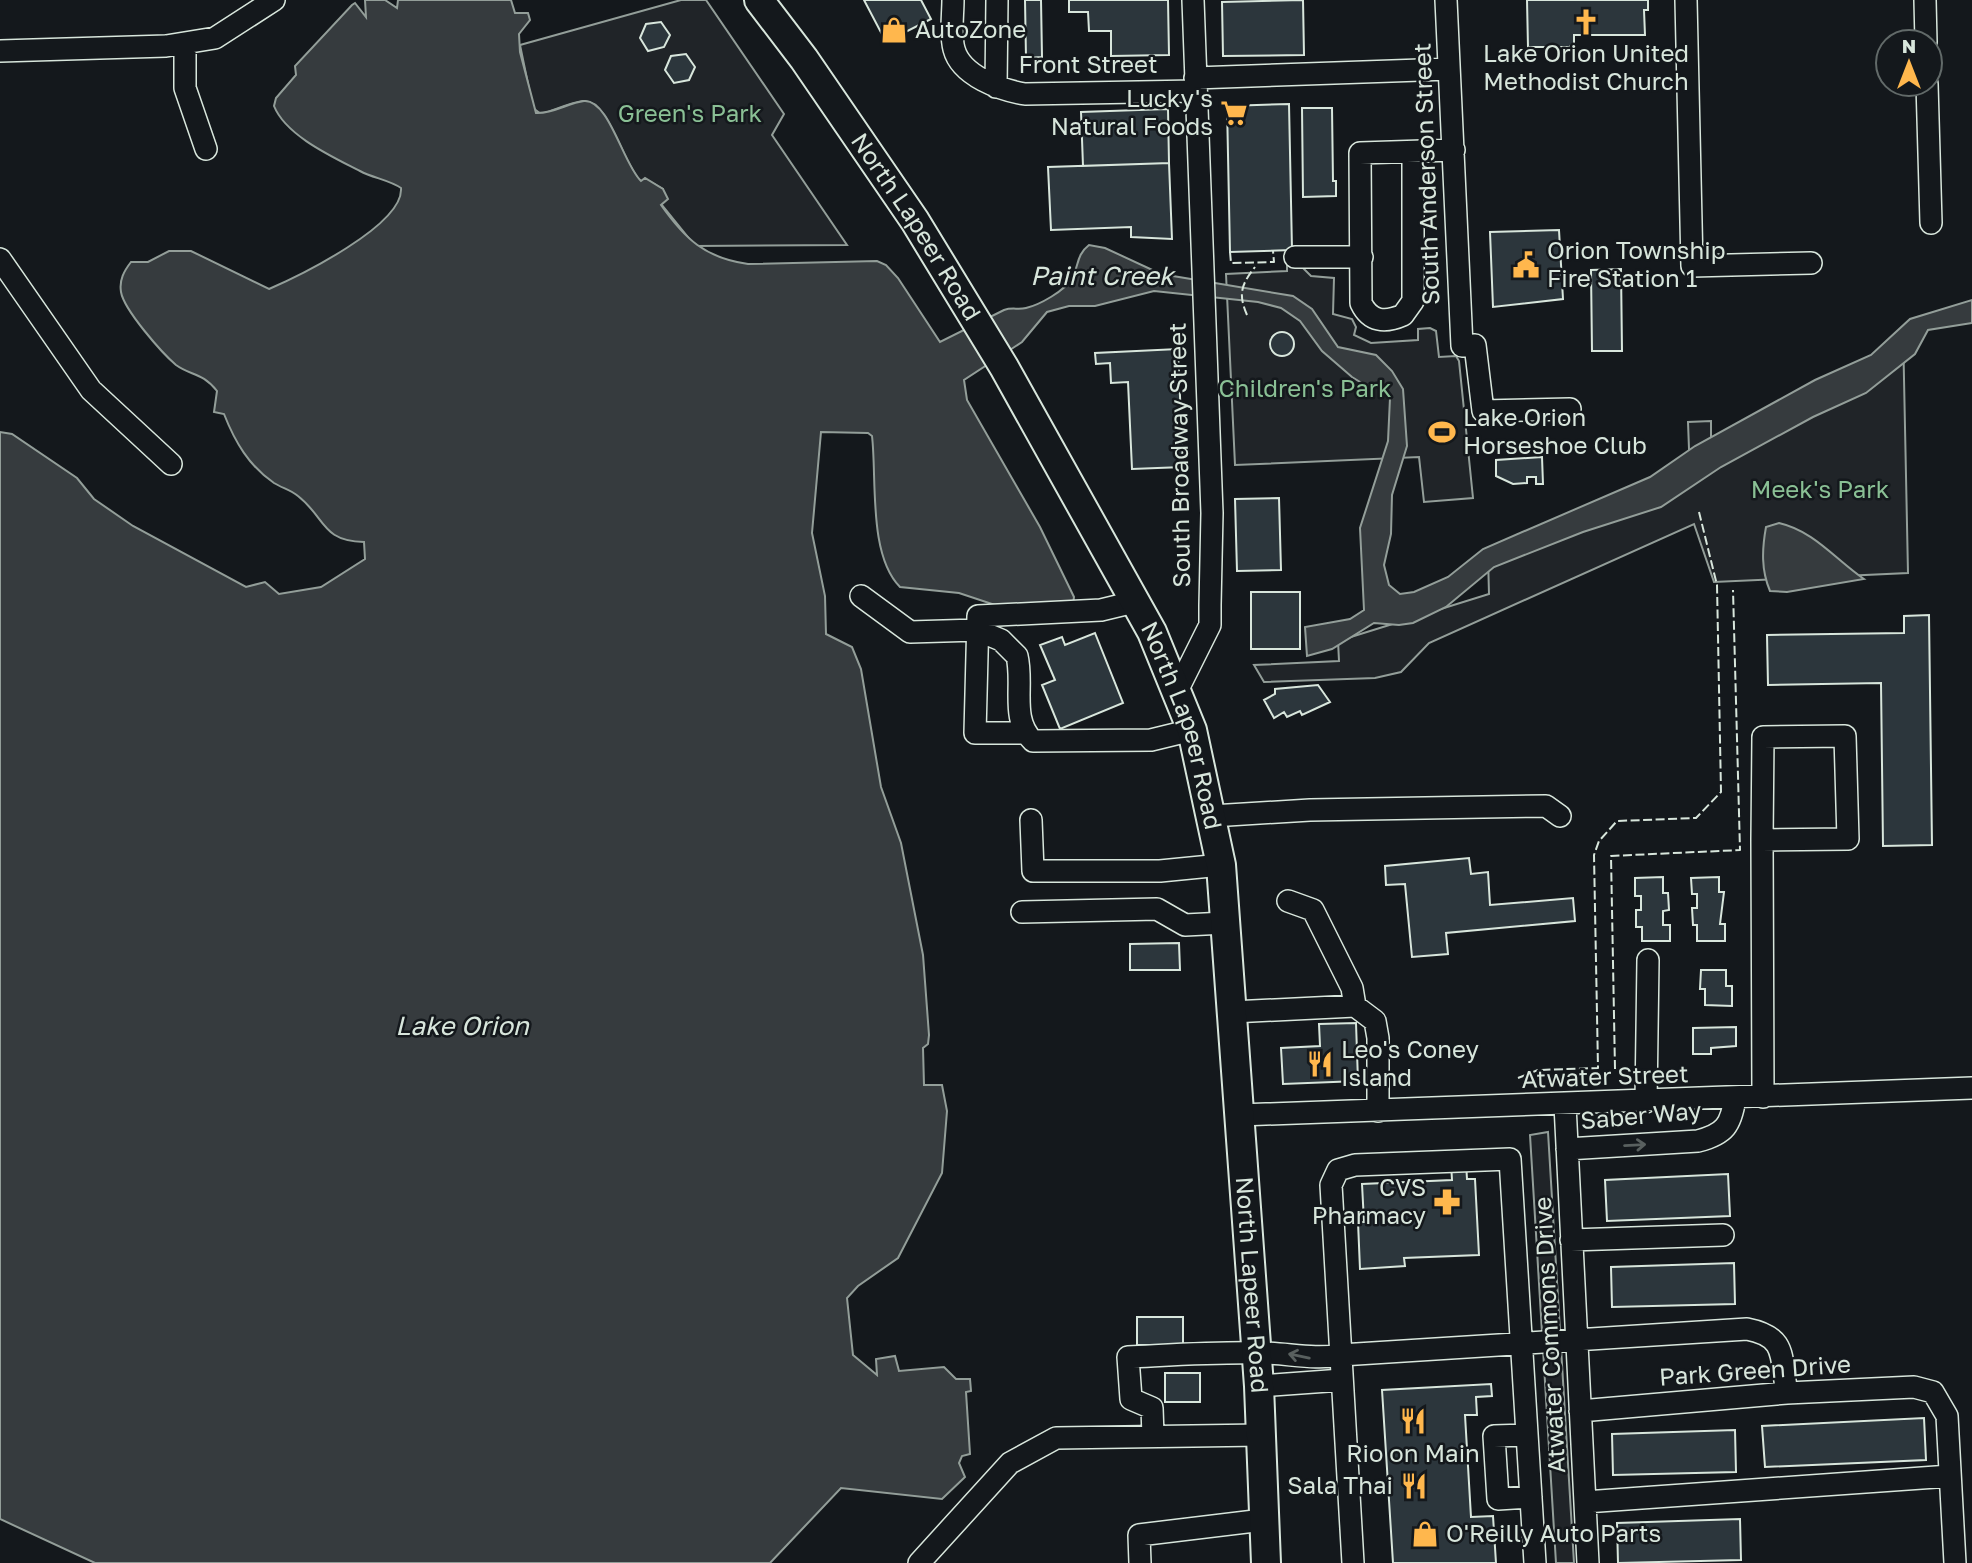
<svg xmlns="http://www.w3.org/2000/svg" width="1972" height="1563" font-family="'Golos Text',sans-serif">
	<rect width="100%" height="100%" fill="#14181c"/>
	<!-- green -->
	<path fill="#202428" stroke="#939e99" stroke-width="2" d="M681 0H706L784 114 772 135 847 245 695 246 661 204 663 189 645 179 641 182C623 164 608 98 583 101 569 103 555 110 541 114L533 108 520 45Z
		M1287 266H1301L1311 276 1334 278 1333 314 1352 319 1356 327 1354 335 1371 343 1418 340V329L1430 328 1436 331 1439 357 1456 356 1459 361 1473 498 1424 502 1419 457 1235 465 1226 274 1287 271Z
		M1903 330 1908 573 1714 582 1694 524 1429 643 1401 672 1375 678 1264 682 1254 665 1339 661 1338 641 1489 594 1488 557 1690 476 1688 422 1711 421V449L1852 379Z
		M1548 1132 1574 1563H1556L1530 1135Z"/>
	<!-- water -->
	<path fill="#363b3e" stroke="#939e99" stroke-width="2" d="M365 0H385L397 8 398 0H511L515 13H528L530 20 519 34 520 52 536 113C553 114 568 103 584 101 609 99 623 164 641 181L645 178 663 189 668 199 661 205C685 239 705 258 748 264L877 261 886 265 898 278 940 342 1004 310C1012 307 1018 310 1026 308 1039 305 1065 291 1072 278 1079 266 1076 255 1089 245L1105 248 1161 274 1293 296 1312 309 1338 347 1376 355 1392 371 1403 389 1407 446 1392 495 1391 534 1384 565 1389 585 1400 594 1414 592 1448 577 1483 549 1650 477 1695 446 1815 380 1871 355 1910 319 1972 300V323L1928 330 1915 354 1866 393 1813 417 1721 467 1661 507 1583 532 1494 567 1446 607 1413 623 1399 625 1374 623 1332 649 1307 656 1305 627 1350 619 1364 610 1360 528 1388 441 1390 398 1385 388 1365 385 1352 377 1322 351 1300 321 1281 308 1258 302 1154 291 1095 306H1069L1047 312 1022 342 964 380 967 400 1040 527 1074 597 1073 604 995 605 959 593 900 587C868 555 877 478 872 436L868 433 821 432 812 533 825 596 826 634 852 647 861 669 881 787 901 843 923 955 929 1035 928 1044 923 1048 924 1085H942L947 1111 942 1173 898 1258 858 1286 847 1298 853 1355 877 1375 876 1359 895 1356 899 1371 944 1367 956 1379H970L971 1391 966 1392 970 1454 962 1456 959 1463 965 1477 942 1499 841 1488 770 1563H95L0 1519V432L12 434 77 478 94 499 133 526 246 587 265 582 279 594 321 587 365 559 364 542C321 541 326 518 298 496 291 490 282 488 274 483 249 466 235 442 224 414L214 412 217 391C202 372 191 376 176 365 162 353 124 310 121 292 119 280 124 271 131 262H148L169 251H191L269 289C299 276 404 225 401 188 389 180 373 178 360 171 333 157 286 136 274 106L276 98 296 75 295 66 352 5 355 3 366 17Z
		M1779 523C1814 531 1835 559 1864 579L1787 592 1770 591C1761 570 1762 549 1766 527Z"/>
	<!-- building -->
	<path fill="#2c363c" stroke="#d8e6dc" stroke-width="2" d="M864 0H921L931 19 886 42Z
		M1025 0H1041L1042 57 1026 58Z
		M1069 0H1168L1169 55 1111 56V31H1089L1088 12H1069Z
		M1303 0 1304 55 1223 56 1222 2Z
		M1527 0H1648V10H1644L1645 35H1574V44L1569 47H1528Z
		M661 22 670 35 664 47 648 51 640 38 646 24Z
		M686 54 695 67 689 80 674 83 665 70 671 56Z
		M1289 104 1292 250 1230 252 1227 106Z
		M1302 108H1332L1333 181H1336V196L1303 197Z
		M1168 109 1169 163 1083 166 1081 112Z
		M1169 163 1172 239 1131 237V227L1051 230 1048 167Z
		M1559 230 1563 299 1493 307 1490 232Z
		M1621 269 1622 351H1592L1591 270Z
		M1270 344a12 12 0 1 1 24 0a12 12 0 1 1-24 0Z
		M1178 349 1183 467 1132 469 1128 382 1111 383 1110 363 1096 364 1095 353Z
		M1542 457 1543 484H1536V477H1527V483L1513 484 1496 476V460Z
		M1279 498 1281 570 1237 571 1235 499Z
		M1251 592H1300V649H1251Z
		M1929 615 1932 845 1883 846 1881 683 1768 685 1767 635 1904 633V616Z
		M1095 633 1123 703 1060 729 1042 685 1055 680 1040 645 1062 637 1065 645Z
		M1318 685 1330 702 1302 715 1300 711 1287 717 1284 712 1274 718 1264 700 1275 694V689Z
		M1469 858 1471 874 1488 872 1490 905 1573 898 1575 921 1446 933 1448 954 1412 957 1405 884 1386 885 1385 866Z
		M1663 877V893H1668L1669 910 1663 911V925H1670V941H1642V927H1636V910H1641V896H1635V878Z
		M1719 877V892H1724L1720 924H1725V941H1697V925H1693L1692 908H1697V894H1692L1691 878Z
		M1179 943 1180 970H1130V944Z
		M1701 970H1726V986H1732V1006L1705 1005V989H1700Z
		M1356 1023 1358 1081 1283 1084 1281 1048 1320 1046 1319 1024Z
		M1736 1027V1046L1711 1048V1054H1693V1028Z
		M1466 1162 1467 1179H1475L1479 1255 1404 1258 1405 1266 1360 1269 1358 1222H1364L1362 1184 1452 1180 1451 1163Z
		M1728 1174 1730 1216 1607 1221 1605 1180Z
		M1734 1263 1735 1304 1612 1307 1611 1267Z
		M1137 1317H1183V1345H1137Z
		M1165 1373H1200V1402H1165Z
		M1491 1384 1492 1396 1476 1397 1477 1415H1465L1471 1517 1493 1516 1496 1563H1393L1382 1390Z
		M1924 1418 1926 1460 1765 1467 1762 1426Z
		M1735 1430 1736 1472 1613 1475 1612 1434Z
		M1740 1519 1741 1560 1618 1563 1617 1523Z"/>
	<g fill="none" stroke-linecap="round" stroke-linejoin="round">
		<!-- minor casing -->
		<g stroke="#d8e6dc" stroke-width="24">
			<path id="minor" d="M953 0C953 15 950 35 954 49 961 76 1001 90 1025 94L1195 91
				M1446 0 1462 346 1475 345 1483 411 1570 409
				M1686 0 1692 266 1811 263
				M1925 0 1926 42
				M185 43V88L206 149
				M0 51 166 46 215 38 274 0
				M1195 78 1449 69
				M1927 84 1931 223
				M996 87 997 0
				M1413 152V301L1403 315C1385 323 1370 322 1361 303L1360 153 1454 150
				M1295 257H1362
				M0 259 91 390 171 464
				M861 596 910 632 977 630 1001 640 1017 656C1024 685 1010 719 1033 741L1151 740 1192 730
				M1177 691 1210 625V605L1212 513 1193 0
				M1025 733H975L978 616 1101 610 1134 602
				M1212 816 1310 810 1546 806 1560 816
				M1031 820 1033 871H1160L1221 865
				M1762 840 1763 737 1845 736 1848 839 1762 840 1763 1097
				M1288 901 1313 910 1352 988 1355 1006
				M1022 912 1157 909 1185 925 1225 923
				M1232 1012 1355 1006 1375 1021 1378 1038V1111
				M1646 1102 1648 960
				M1565 1105 1588 1563
				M1240 1115 1972 1088
				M1567 1149 1698 1141C1725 1134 1731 1125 1735 1098
				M1571 1240 1723 1235
				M1259 1386 1342 1380
				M1580 1411 1787 1393 1914 1387 1933 1392 1947 1416 1955 1563
				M1527 1435 1494 1436 1498 1499 1531 1497
				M1153 1436 1152 1408 1131 1399 1128 1357C1172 1355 1216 1352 1260 1353 1288 1353 1313 1360 1341 1355L1747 1329C1788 1337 1780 1357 1787 1393
				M1585 1502 1950 1476
				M919 1563 1010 1463 1056 1438 1261 1435
				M1140 1563 1139 1535 1263 1520
				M1353 1563 1331 1185 1338 1170 1355 1165 1510 1159 1535 1563"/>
		</g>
		<!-- major casing -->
		<g stroke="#d8e6dc" stroke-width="32">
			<g id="major">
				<path id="s1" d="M759 0 804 59 915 221 1004 367 1152 632 1192 730 1221 865 1259 1386 1266 1563"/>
			</g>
		</g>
		<!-- minor -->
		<use href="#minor" stroke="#14181c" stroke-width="21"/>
		<!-- major -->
		<use href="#major" stroke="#14181c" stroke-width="28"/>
		<!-- fence -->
		<path stroke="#d8e6dc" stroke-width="2" stroke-dasharray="9 3.5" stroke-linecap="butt" d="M1230 252 1231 263 1274 262 1273 251
			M1247 315C1238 294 1241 285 1255 267
			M1615 1069 1611 856 1740 850 1733 590
			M1518 1078 1538 1070 1598 1068 1594 855 1599 841 1617 821 1696 818 1721 792 1717 585 1699 512"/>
	</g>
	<!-- one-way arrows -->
	<defs><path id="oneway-shaft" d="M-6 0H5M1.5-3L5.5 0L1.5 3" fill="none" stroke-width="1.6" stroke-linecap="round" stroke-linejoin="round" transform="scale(1.75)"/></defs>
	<g stroke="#59605f">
		<use href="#oneway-shaft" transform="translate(1635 1145) rotate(-3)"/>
		<use href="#oneway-shaft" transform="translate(1299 1356) rotate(-168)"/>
	</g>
	<!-- icons -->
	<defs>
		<g id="church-bare" transform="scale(2.1)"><path d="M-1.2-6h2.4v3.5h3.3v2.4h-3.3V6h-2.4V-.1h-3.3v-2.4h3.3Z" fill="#ffb74d" stroke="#14181c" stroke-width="2.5" paint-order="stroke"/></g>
		<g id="shop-bare" transform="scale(2.1)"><path d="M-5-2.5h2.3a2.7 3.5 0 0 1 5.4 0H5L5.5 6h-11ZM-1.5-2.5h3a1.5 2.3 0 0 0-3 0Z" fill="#ffb74d" stroke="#14181c" stroke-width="2.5" paint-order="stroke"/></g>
		<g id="supermarket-bare" transform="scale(2.1)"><path d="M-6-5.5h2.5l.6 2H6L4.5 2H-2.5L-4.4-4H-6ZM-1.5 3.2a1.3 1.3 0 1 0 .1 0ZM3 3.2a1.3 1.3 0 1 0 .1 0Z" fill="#ffb74d" stroke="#14181c" stroke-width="2.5" paint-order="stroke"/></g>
		<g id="civic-bare" transform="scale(2.1)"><path d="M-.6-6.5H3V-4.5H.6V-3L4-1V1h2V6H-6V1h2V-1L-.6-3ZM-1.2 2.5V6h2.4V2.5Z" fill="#ffb74d" stroke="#14181c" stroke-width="2.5" paint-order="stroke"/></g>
		<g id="stadium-bare" transform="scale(2.1)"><path d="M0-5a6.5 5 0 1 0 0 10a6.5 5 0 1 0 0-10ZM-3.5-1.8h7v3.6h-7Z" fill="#ffb74d" stroke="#14181c" stroke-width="2.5" paint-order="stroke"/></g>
		<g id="restaurant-bare" transform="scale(2.1)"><path d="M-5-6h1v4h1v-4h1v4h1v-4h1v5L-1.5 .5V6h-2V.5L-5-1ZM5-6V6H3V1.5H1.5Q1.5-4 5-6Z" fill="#ffb74d" stroke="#14181c" stroke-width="2.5" paint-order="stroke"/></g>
		<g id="pharmacy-bare" transform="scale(2.1)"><path d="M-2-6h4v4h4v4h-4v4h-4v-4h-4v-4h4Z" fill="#ffb74d" stroke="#14181c" stroke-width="2.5" paint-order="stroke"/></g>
	</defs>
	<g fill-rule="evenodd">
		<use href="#church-bare" x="1586" y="22"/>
		<use href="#shop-bare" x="894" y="30"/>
		<use href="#supermarket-bare" x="1234" y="113"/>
		<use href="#civic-bare" x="1526" y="265"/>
		<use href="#stadium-bare" x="1442" y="432"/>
		<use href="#restaurant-bare" x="1320" y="1064"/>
		<use href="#pharmacy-bare" x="1447" y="1202"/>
		<use href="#restaurant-bare" x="1413" y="1421"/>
		<use href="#restaurant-bare" x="1414" y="1486"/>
		<use href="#shop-bare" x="1425" y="1534"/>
	</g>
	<g text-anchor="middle" stroke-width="5" stroke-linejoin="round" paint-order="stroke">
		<!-- poi labels -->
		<g font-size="24" fill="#d8e6dc" stroke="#14181c" text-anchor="start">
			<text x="915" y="38">AutoZone</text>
			<text x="1586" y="62" text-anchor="middle">Lake Orion United<tspan x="1586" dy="28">Methodist Church</tspan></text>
			<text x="1213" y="107" text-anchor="end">Lucky's<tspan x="1213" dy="28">Natural Foods</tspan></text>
			<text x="1547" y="259">Orion Township<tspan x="1547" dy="28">Fire Station 1</tspan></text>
			<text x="1463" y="426">Lake Orion<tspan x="1463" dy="28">Horseshoe Club</tspan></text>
			<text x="1341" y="1058">Leo's Coney<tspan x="1341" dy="28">Island</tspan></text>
			<text x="1426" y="1196" text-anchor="end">CVS<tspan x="1426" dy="28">Pharmacy</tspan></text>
			<text x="1413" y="1462" text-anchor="middle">Rio on Main</text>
			<text x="1393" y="1494" text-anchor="end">Sala Thai</text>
			<text x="1446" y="1542">O'Reilly Auto Parts</text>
		</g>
		<!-- street labels -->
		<g font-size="24" fill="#d8e6dc" stroke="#14181c">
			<text x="1088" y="73">Front Street</text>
			<text transform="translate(1427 174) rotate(-92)" y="8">South Anderson Street</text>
			<text dy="8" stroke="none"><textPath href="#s1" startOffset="276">North Lapeer Road</textPath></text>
			<text transform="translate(1180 455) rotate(-91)" y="8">South Broadway Street</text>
			<text dy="8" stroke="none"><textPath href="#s1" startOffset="844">North Lapeer Road</textPath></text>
			<text transform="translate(1605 1077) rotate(-2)" y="8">Atwater Street</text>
			<text transform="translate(1641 1116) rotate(-5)" y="8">Saber Way</text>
			<text dy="8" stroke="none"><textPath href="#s1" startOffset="1410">North Lapeer Road</textPath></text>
			<text transform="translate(1550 1335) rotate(-93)" y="8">Atwater Commons Drive</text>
			<text transform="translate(1755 1371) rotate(-4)" y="8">Park Green Drive</text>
		</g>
		<!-- park labels -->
		<g font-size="24" fill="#8ac095" stroke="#14181c">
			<text x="690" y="122">Green's Park</text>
			<text x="1305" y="397">Children's Park</text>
			<text x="1820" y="498">Meek's Park</text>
		</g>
		<!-- water labels -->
		<g font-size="26" font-style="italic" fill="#d8e6dc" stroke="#14181c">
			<text x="1102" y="285">Paint Creek</text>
			<text x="462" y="1035">Lake Orion</text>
		</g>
	</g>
	<!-- north arrow -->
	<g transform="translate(1909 63)"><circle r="33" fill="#14181c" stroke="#626a69" stroke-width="2"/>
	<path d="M0-5L12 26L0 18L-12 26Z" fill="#ffb74d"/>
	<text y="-10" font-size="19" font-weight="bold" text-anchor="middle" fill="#d8e6dc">N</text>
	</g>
</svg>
